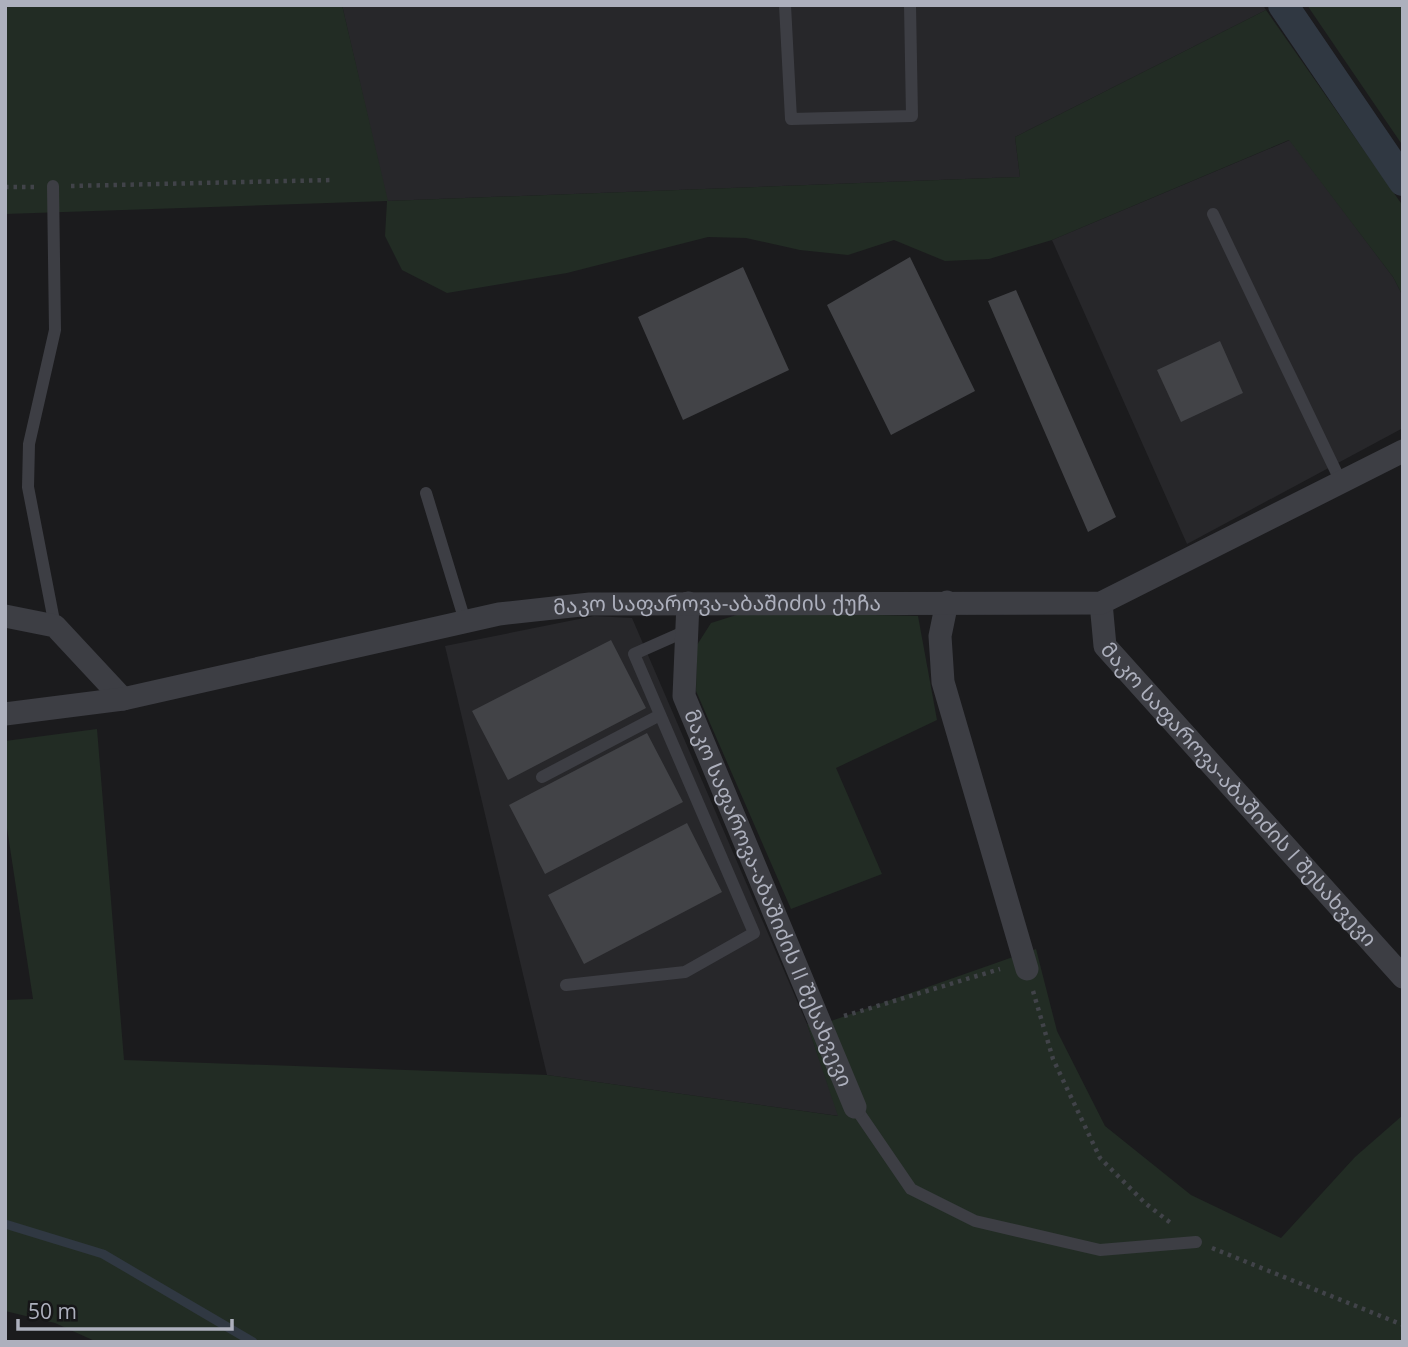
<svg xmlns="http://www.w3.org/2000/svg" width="1408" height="1347" font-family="'Open Sans','Noto Sans Georgian',sans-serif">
	<rect width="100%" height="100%" fill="#1b1b1d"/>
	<!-- built -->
	<path fill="#27272a" d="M342 5H1263L1266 10 1015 137 1020 177 387 201Z
		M1290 140 1393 277 1403 296V428L1187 544 1052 240Z
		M594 616 632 618 807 1024 839 1116 547 1075 445 646Z"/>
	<!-- green -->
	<path fill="#222c24" d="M5 5H342L388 201 1020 177 1015 137 1266 10 1403 206V296L1393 277 1289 140 1052 240 989 259 945 261 894 240 848 255 800 250 746 238 708 237 567 273 447 293 402 270 385 236 387 201 5 214Z
		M1307 5H1403V146Z
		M746 612 918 616 937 720 836 768 882 874 791 909 696 691 697 645 711 623Z
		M97 729 124 1060 547 1075 838 1116 807 1024 831 1021 1036 949 1057 1031 1105 1126 1191 1195 1281 1238 1355 1157 1403 1115V1342H97L55 1323 5 1311V1000L33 999 5 815V741Z"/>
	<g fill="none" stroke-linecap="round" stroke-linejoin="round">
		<!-- stream -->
		<path stroke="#303842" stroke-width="9" d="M5 1224 103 1254 253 1342"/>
		<!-- canal -->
		<path stroke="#303842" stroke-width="30" d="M1283 5 1403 181"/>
	</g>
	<!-- building -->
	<path fill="#424347" d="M910 257 975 391 891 435 827 305Z
		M743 267 789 370 683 420 638 317Z
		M1016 290 1116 517 1088 532 988 301Z
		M1220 341 1243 393 1181 422 1157 370Z
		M611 640 646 708 508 780 472 711Z
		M647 733 683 802 545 874 509 805Z
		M687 823 722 892 584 964 548 895Z"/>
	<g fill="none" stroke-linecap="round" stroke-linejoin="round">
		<!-- path -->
		<path stroke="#414349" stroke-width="4.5" stroke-dasharray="3.5 5" stroke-linecap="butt" d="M71 186 332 180
			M5 187H34
			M1033 991 1053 1059 1100 1158 1145 1203 1172 1224
			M844 1016 1000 969
			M1212 1248 1403 1325"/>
		<!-- lane -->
		<path stroke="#3d3e44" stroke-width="12" d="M785 5 791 119 912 116 910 5
			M53 186 55 330 29 444 28 487 55 626
			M1213 214 1341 482
			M426 493 465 621
			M542 777 660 715
			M566 985 685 972 754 933 634 654 686 631
			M855 1107 911 1189 975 1221 1100 1250 1196 1242"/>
		<!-- street -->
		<g stroke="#3d3e44" stroke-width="23">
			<path d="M947 602 940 636 943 682 1027 969"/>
			<path id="s1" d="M688 603 684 696 855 1107"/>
			<path id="s2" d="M1101 603 1105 646 1403 977"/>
			<path d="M5 616 55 626 123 699"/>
			<path id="s3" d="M5 714 123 699 499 614 590 604 1101 603 1403 451"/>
		</g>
	</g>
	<g text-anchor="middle" stroke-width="7" stroke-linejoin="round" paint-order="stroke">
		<!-- street labels -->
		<g font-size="21" fill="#adb0bd" stroke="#161618">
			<text dy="7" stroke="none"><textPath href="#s3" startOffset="723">მაკო საფაროვა-აბაშიძის ქუჩა</textPath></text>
			<text dy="7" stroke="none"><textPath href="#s2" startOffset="243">მაკო საფაროვა-აბაშიძის I შესახვევი</textPath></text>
			<text dy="7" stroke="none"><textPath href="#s1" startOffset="312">მაკო საფაროვა-აბაშიძის II შესახვევი</textPath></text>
		</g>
	</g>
	<!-- border -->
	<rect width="1408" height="1347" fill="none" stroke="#adb0bd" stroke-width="14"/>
	<!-- scale -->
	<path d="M18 1319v10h214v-10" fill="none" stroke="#adb0bd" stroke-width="3.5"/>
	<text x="28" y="1319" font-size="21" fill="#adb0bd" stroke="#161618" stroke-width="5" paint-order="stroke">50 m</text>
</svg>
